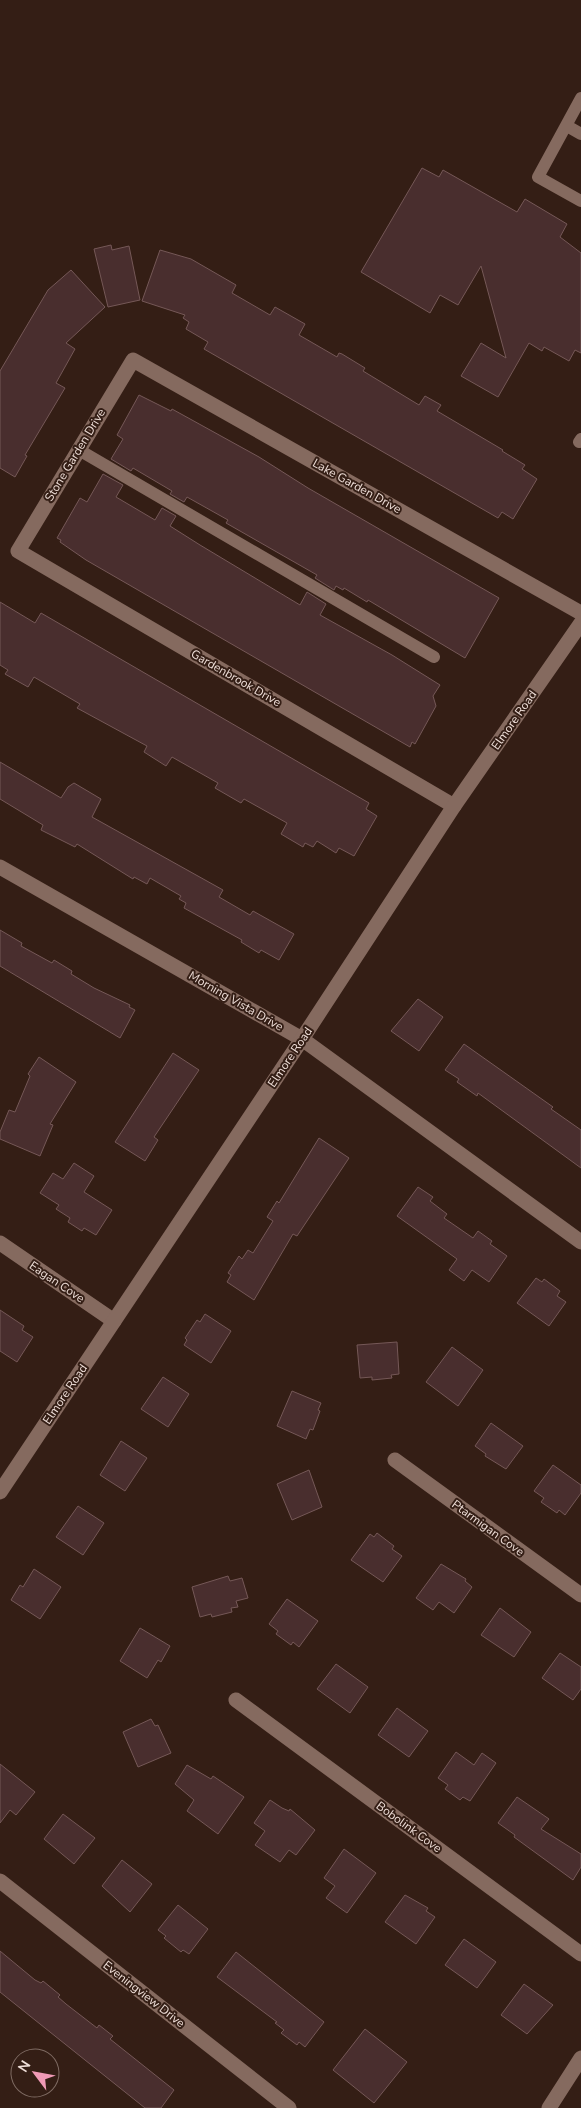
<svg xmlns="http://www.w3.org/2000/svg" width="581" height="2108" font-family="'Nunito Sans',sans-serif">
	<rect width="100%" height="100%" fill="#341e15"/>
	<!-- building -->
	<path fill="#492e2e" stroke="#755857" d="M422 168 439 177 443 170 517 212 525 199 567 224 560 237 581 253V353L575 350 569 361 544 347 542 351 529 343 498 397 461 376 481 343 506 358 481 266 458 305 440 295 430 313 361 272Z
		M111 245 112 250 129 246 140 300 108 307 94 249Z
		M160 250 191 259 236 285 232 293 270 315 275 307 305 324 299 335 337 357 339 353 342 354 365 368 363 371 419 405 425 396 441 405 437 411 503 450 502 451 525 465 522 469 537 479 513 519 502 512 498 518 204 349 208 342 186 329 189 322 183 318 185 315 142 301Z
		M71 270 105 307 66 343 75 349 56 383 65 388 25 455 27 456 15 477 0 468V371L48 290Z
		M139 395 171 411 172 409 259 457 308 488 499 598 465 658 368 600 367 602 344 588 343 590 336 586 334 590 315 578 317 575 226 523 228 520 187 497 184 502 170 494 172 491 133 468 131 471 111 459 123 439 117 435Z
		M103 474 123 485 116 497 155 520 162 508 176 516 170 526 200 545 300 605 307 592 326 604 320 615 392 655 440 685 433 696 436 706 415 744 412 742 410 747 86 560 60 542 61 540 57 538 80 498 87 502Z
		M0 602 35 623 41 613 369 803 366 809 377 816 354 856 339 848 336 853 317 841 313 847 305 843 303 847 281 834 287 823 244 799 241 803 215 788 218 783 172 757 166 766 144 752 147 746 77 708 80 704 34 677 28 687 5 674 8 670 0 665Z
		M0 762 61 798 68 787 74 783 101 799 92 817 223 890 219 897 250 915 253 911 294 934 279 960 261 950 259 953 241 942 242 940 184 908 186 903 179 899 181 896 150 878 147 884 134 877 133 879 77 844 75 847 41 830 43 825 0 799Z
		M0 930 22 943 21 946 52 963 54 960 72 971 71 974 94 988 130 1005 129 1007 135 1010 120 1038 0 966Z
		M418 999 443 1017 419 1051 391 1031Z
		M464 1044 553 1107 551 1109 581 1130V1168L478 1093 477 1096 457 1082 459 1079 445 1070Z
		M173 1053 199 1070 154 1137 158 1140 145 1161 115 1142Z
		M39 1057 76 1082 50 1124 53 1125 40 1156 0 1139V1132L9 1110 15 1112 30 1076 28 1074Z
		M319 1138 349 1158 297 1236 293 1234 254 1300 227 1282 231 1275 228 1273 239 1256 242 1259 248 1250 253 1253 273 1221 267 1217 277 1201 279 1203Z
		M74 1163 94 1176 84 1192 112 1210 96 1235 84 1228 82 1231 68 1222 70 1218 56 1209 59 1205 40 1193 53 1173 63 1179Z
		M418 1187 433 1197 430 1201 447 1214 444 1218 473 1238 478 1231 492 1241 490 1244 507 1256 489 1282 472 1270 464 1281 449 1270 457 1259 397 1216Z
		M536 1278 542 1282 544 1279 560 1291 557 1296 566 1302 549 1326 517 1303Z
		M0 1310 24 1326 22 1330 33 1337 17 1362 0 1351Z
		M205 1314 231 1331 211 1363 184 1345 187 1340 185 1338 197 1320 200 1322Z
		M397 1342 399 1374 391 1375 392 1378 372 1380V1377L360 1378 357 1345Z
		M452 1347 483 1370 458 1406 426 1382Z
		M163 1377 189 1394 168 1427 141 1409Z
		M292 1391 321 1403 318 1410 320 1411 313 1430 310 1429 306 1439 277 1426Z
		M491 1423 523 1446 506 1469 485 1456 486 1454 475 1446Z
		M121 1441 147 1458 125 1491 100 1475Z
		M553 1465 581 1485V1493L565 1515 559 1510 557 1513 541 1502 544 1498 534 1491Z
		M309 1470 322 1507 292 1520 277 1484Z
		M78 1506 104 1523 83 1555 56 1537Z
		M377 1533 394 1546 392 1549 402 1556 383 1582 351 1560 370 1534 374 1537Z
		M441 1564 466 1579 465 1581 472 1587 454 1613 439 1602 433 1610 416 1598Z
		M34 1569 61 1587 40 1619 11 1600 20 1585 23 1587Z
		M228 1576 230 1581 242 1578 248 1598 236 1601 238 1607 231 1608 232 1612 212 1617 211 1614 200 1617 192 1587Z
		M287 1599 318 1621 299 1647 293 1642 291 1645 276 1634 278 1631 269 1624Z
		M500 1608 531 1632 514 1657 481 1635Z
		M140 1628 170 1646 161 1662 158 1660 147 1678 120 1661Z
		M560 1653 581 1667V1689L573 1700 542 1678Z
		M336 1664 368 1687 350 1713 317 1689Z
		M397 1708 428 1731 409 1757 378 1735Z
		M151 1719 155 1726 158 1725 171 1753 138 1767 123 1732Z
		M456 1752 474 1765 482 1753 496 1763 470 1801 463 1797 460 1800 445 1789 448 1785 438 1778Z
		M0 1764 35 1792 16 1815 10 1810 0 1823Z
		M187 1765 211 1779 213 1776 244 1797 218 1834 187 1811 194 1800 175 1784Z
		M517 1797 549 1819 541 1829 581 1854V1867L573 1880 514 1837 515 1835 498 1823Z
		M270 1800 282 1808 289 1811 290 1809 315 1830 296 1855 289 1850 280 1862 255 1845 265 1831 254 1823Z
		M63 1814 95 1838 74 1864 44 1839Z
		M344 1849 376 1873 347 1913 326 1898 335 1886 324 1878Z
		M122 1860 152 1884 130 1912 102 1886Z
		M405 1895 428 1908 426 1911 435 1917 416 1944 385 1922Z
		M178 1905 208 1929 189 1954 183 1950 181 1952 164 1938 166 1936 158 1930Z
		M464 1939 496 1962 477 1988 445 1965Z
		M0 1951 35 1980 41 1983 43 1981 60 1995 58 1997 66 2004 97 2028 99 2025 113 2036 110 2039 174 2090 161 2108H145L0 1992Z
		M236 1952 324 2022 305 2047 299 2042 297 2045 281 2033 284 2030 275 2023 277 2022 217 1977Z
		M524 1984 553 2005 527 2034 501 2015Z
		M365 2029 407 2062 374 2103 333 2070Z"/>
	<g fill="none" stroke-linecap="round" stroke-linejoin="round">
		<!-- service -->
		<path stroke="#856a5f" stroke-width="12" d="M581 98 538 177 581 201
			M567 126 581 134
			M579 442 581 439
			M79 450 434 657"/>
		<!-- minor -->
		<path stroke="#856a5f" stroke-width="15" d="M454 806 18 551 133 360 581 613
			M0 867 302 1039 581 1242
			M0 1243 114 1321
			M395 1460 581 1595
			M236 1700 581 1954
			M0 1881 289 2108
			M549 2108 581 2058"/>
		<!-- tertiary -->
		<path stroke="#856a5f" stroke-width="15" d="M0 1492 302 1039 454 806 581 623"/>
	</g>
	<g text-anchor="middle" stroke-width="4" stroke-linejoin="round" paint-order="stroke">
		<!-- street labels -->
		<g font-size="12" fill="#efdfd9" stroke="#341e15">
			<text transform="translate(75 455) rotate(-59)" y="4">Stone Garden Drive</text>
			<text transform="translate(357 486) rotate(29)" y="4">Lake Garden Drive</text>
			<text transform="translate(236 678) rotate(30)" y="4">Gardenbrook Drive</text>
			<text transform="translate(514 720) rotate(-55)" y="4">Elmore Road</text>
			<text transform="translate(236 1001) rotate(30)" y="4">Morning Vista Drive</text>
			<text transform="translate(290 1057) rotate(-56)" y="4">Elmore Road</text>
			<text transform="translate(57 1282) rotate(34)" y="4">Eagan Cove</text>
			<text transform="translate(65 1394) rotate(-56)" y="4">Elmore Road</text>
			<text transform="translate(488 1528) rotate(36)" y="4">Ptarmigan Cove</text>
			<text transform="translate(409 1827) rotate(36)" y="4">Bobolink Cove</text>
			<text transform="translate(144 1994) rotate(38)" y="4">Eveningview Drive</text>
		</g>
	</g>
	<!-- north arrow -->
	<g transform="translate(35 2073) rotate(302)"><circle r="24" fill="#341e15" stroke="#7f6b63"/>
	<path d="M0-4L9 19L0 12L-9 19Z" fill="#f09ab6"/>
	<text y="-8" font-size="14" font-weight="bold" text-anchor="middle" fill="#efdfd9">N</text>
	</g>
</svg>
